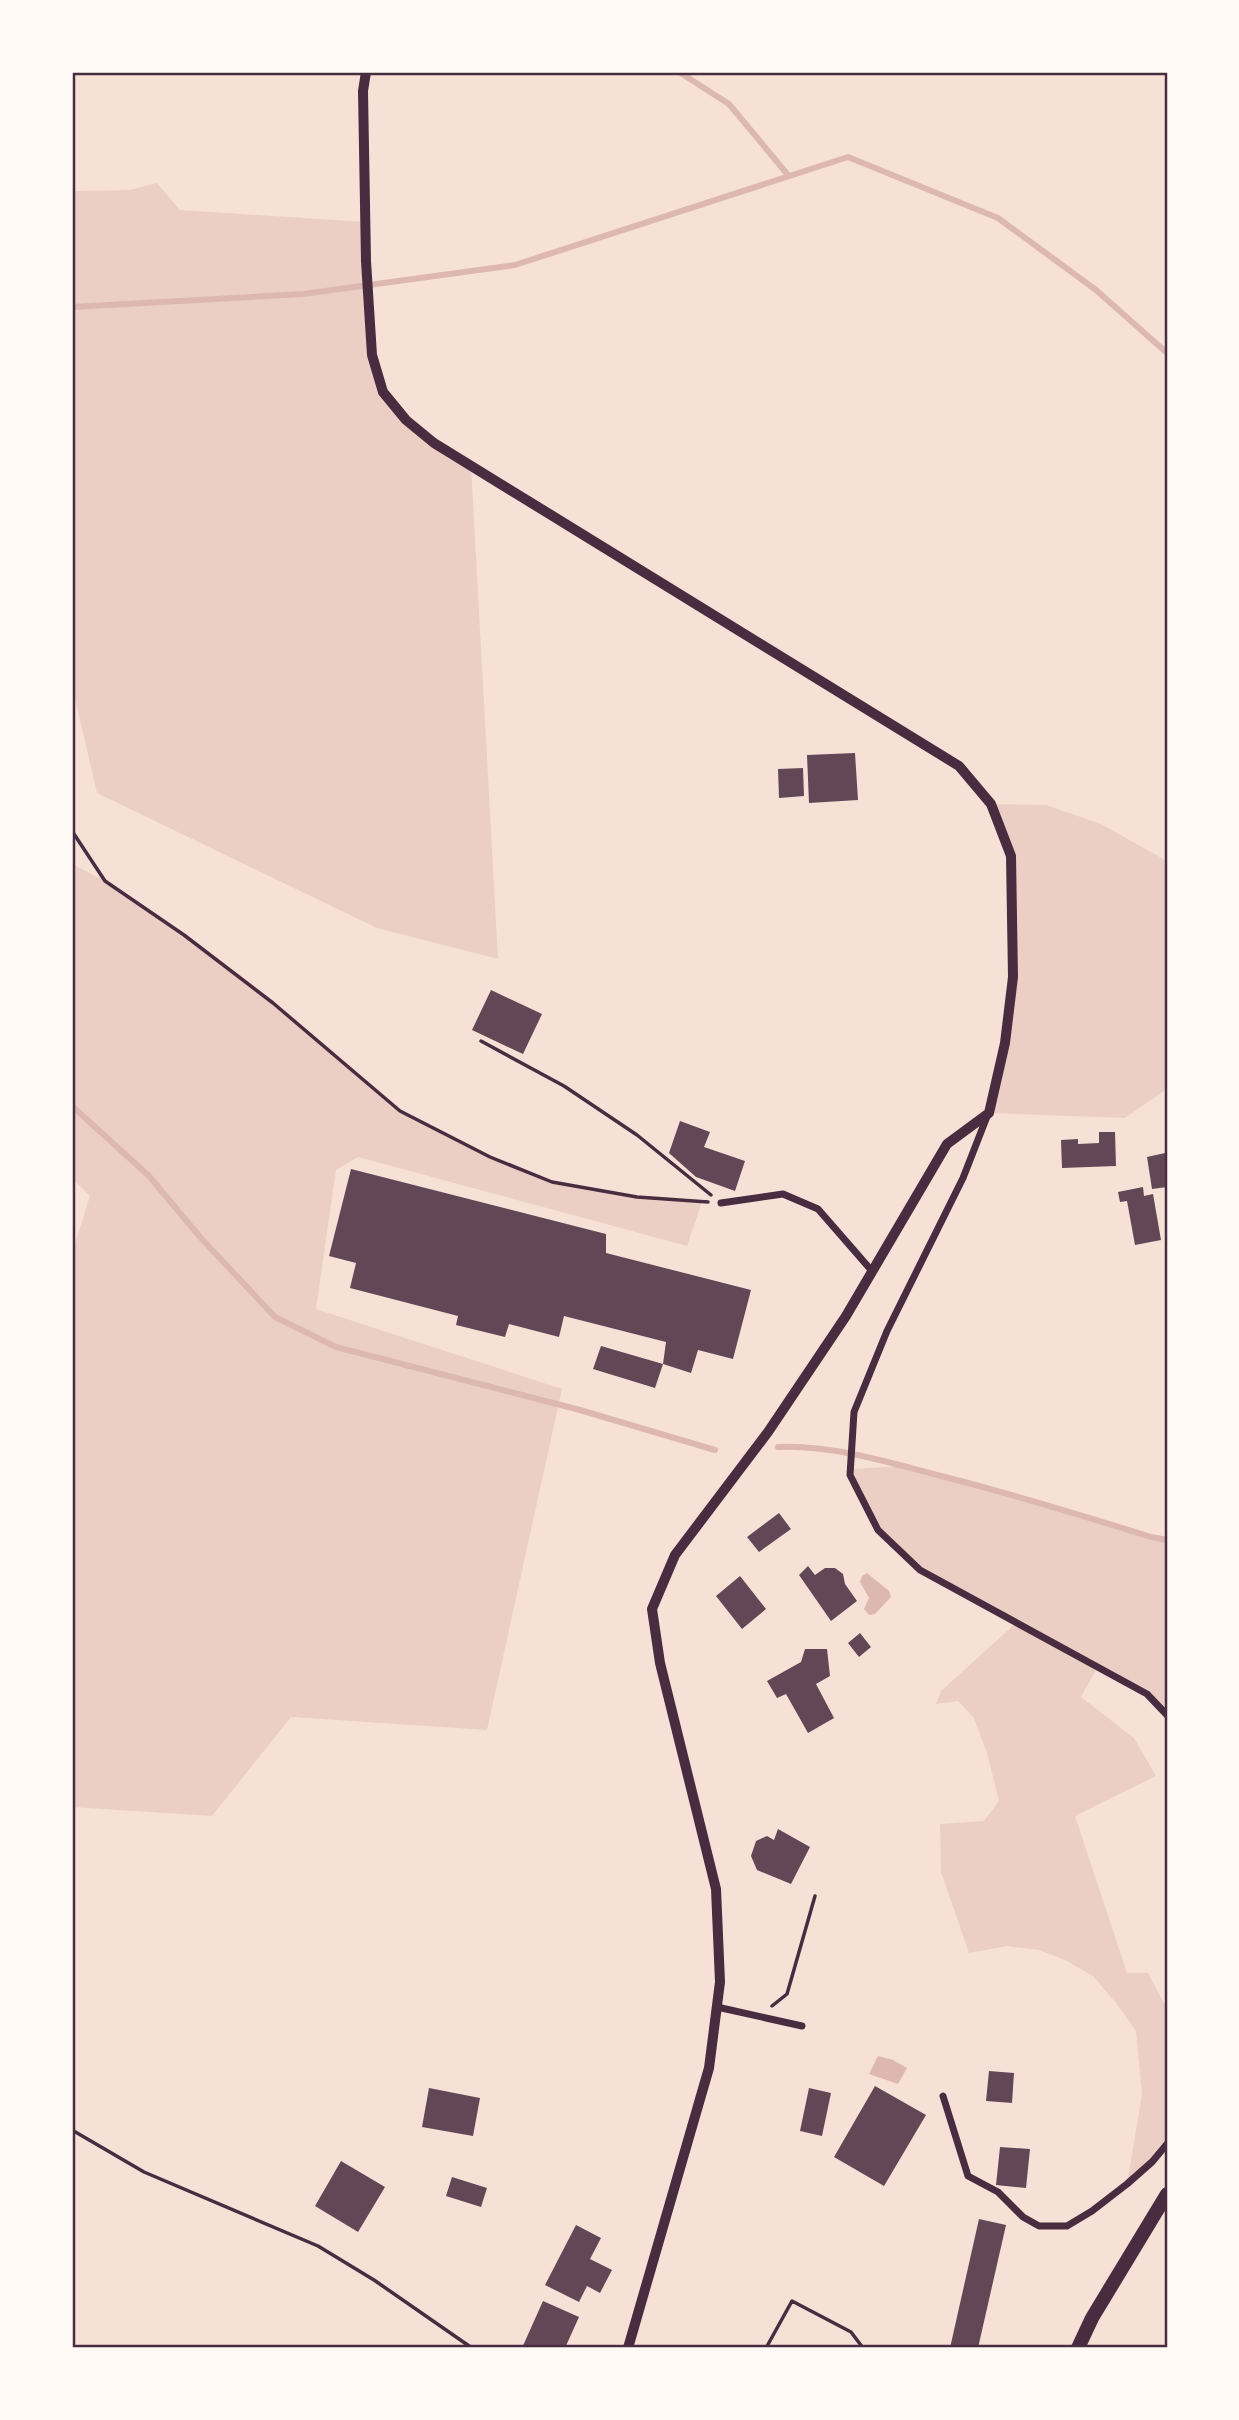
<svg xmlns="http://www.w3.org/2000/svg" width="1239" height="2420" font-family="'Fira Sans',sans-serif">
	<rect width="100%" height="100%" fill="#f7e1d7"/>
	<!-- green -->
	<path fill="#ebcfc5" d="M157 183 180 210 366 222 369 318 383 392 406 420 471 465 498 959 377 928 97 793 72 686V191L130 190Z
		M991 804 1046 805 1101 824 1167 861V1089L1125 1118 989 1113 1013 977 1011 856Z
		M72 864 105 881 184 935 273 1003 400 1111 490 1157 552 1182 637 1197 702 1202 687 1246 358 1157 336 1170 316 1309 562 1389 487 1730 291 1717 212 1816 72 1807V1253L90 1196 72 1178Z
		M904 1466 1054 1506 1151 1537 1167 1540V1715L1146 1694 1097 1668 1081 1697 1134 1738 1156 1776 1075 1816 1127 1973H1148L1167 2009V2144L1127 2184 1142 2094 1136 2031 1116 2003 1093 1976 1065 1960 1039 1950 1007 1946 969 1953 941 1872 940 1824 984 1821 999 1801 987 1753 974 1718 958 1701 936 1704 941 1691 1016 1623 920 1570 878 1530 851 1469Z"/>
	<!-- water -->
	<path fill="#dcb8b0" d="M867 1573 889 1591 891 1597 875 1614 869 1615 864 1609 869 1598 860 1582 862 1576Z
		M878 2056 893 2060 907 2068 898 2084 869 2074Z"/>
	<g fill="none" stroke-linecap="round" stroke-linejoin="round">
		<!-- stream -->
		<path stroke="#dcb8b0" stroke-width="6" d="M679 72 729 104 788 175
			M72 307 303 294 515 265 848 157 998 218 1096 290 1167 353
			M72 1106 149 1176 200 1237 275 1317 336 1347 580 1410 715 1450
			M778 1447C832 1445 888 1462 941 1476 1012 1494 1081 1515 1151 1537L1167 1540"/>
	</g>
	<!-- building -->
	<path fill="#644757" d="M855 753 858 800 809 803 807 755Z
		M803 768 804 796 779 798 778 769Z
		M491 990 542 1014 523 1054 472 1030Z
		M680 1121 710 1132 704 1147 745 1161 735 1191 696 1177 669 1153Z
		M1099 1132H1115L1116 1166 1062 1168 1061 1140 1078 1139V1144L1099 1143Z
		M1165 1153 1167 1187 1152 1189 1147 1157Z
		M351 1169 606 1234V1253L751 1290 733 1359 698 1350 691 1373 663 1364 666 1342 564 1316 559 1337 509 1324 505 1337 456 1325 458 1316 350 1288 356 1263 329 1256Z
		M1143 1187 1144 1196 1153 1194 1161 1240 1135 1245 1127 1201 1120 1202 1118 1192Z
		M601 1346 663 1364 655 1388 593 1369Z
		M779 1513 791 1529 759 1552 747 1537Z
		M808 1566 815 1575 825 1568H835L843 1574 845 1584 857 1601 831 1621 799 1575Z
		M740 1576 766 1609 742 1629 716 1596Z
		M860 1633 871 1647 859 1657 848 1643Z
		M805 1649H827L830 1676 816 1684 834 1718 808 1733 786 1694 777 1698 767 1681 801 1662Z
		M778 1829 810 1847 791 1884 757 1870 751 1856 756 1841 767 1836 774 1840Z
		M989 2071 1014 2073 1012 2103 986 2101Z
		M875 2086 926 2115 884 2186 834 2157Z
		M429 2088 480 2098 473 2136 422 2127Z
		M809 2088 831 2093 822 2136 800 2131Z
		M1000 2147 1030 2149 1026 2188 996 2185Z
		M341 2161 385 2187 358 2232 315 2206Z
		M452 2177 487 2188 481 2207 446 2196Z
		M979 2219 1006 2225 978 2348H950Z
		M576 2225 601 2238 590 2259 612 2270 600 2293 587 2286 579 2302 545 2285Z
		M543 2301 579 2317 565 2348H522Z"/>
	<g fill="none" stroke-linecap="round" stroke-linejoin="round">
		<!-- path -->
		<path stroke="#4a2c40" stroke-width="3.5" d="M72 831 105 881 184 935 273 1003 400 1111 490 1157 552 1182 637 1197 708 1202
			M481 1041 564 1086 637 1135 711 1195
			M772 2006 787 1994 815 1896
			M72 2130 144 2172 318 2246 374 2280 472 2348
			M766 2348 792 2301 851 2332 863 2348"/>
		<!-- minor -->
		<path stroke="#4a2c40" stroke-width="7" d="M988 1114 963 1178 887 1331 854 1412 850 1475 878 1530 920 1570 1147 1694 1167 1715
			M721 1203 783 1194 818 1209 872 1271
			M717 2007 802 2026
			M943 2096 968 2176 998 2192 1023 2217 1039 2226H1067L1092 2211 1127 2184 1152 2162 1167 2144"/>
		<!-- tertiary -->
		<path stroke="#4a2c40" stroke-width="10" d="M366 72 363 91 366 261 372 355 383 392 406 420 434 443 959 766 991 804 1011 856 1013 977 1005 1043 989 1113 947 1144 846 1316 768 1432 675 1555 652 1609 660 1663 716 1889 720 1982 709 2068 628 2348"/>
		<!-- primary -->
		<path stroke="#4a2c40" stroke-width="14" d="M1078 2348 1092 2318 1167 2194"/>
	</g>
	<!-- border -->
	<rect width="1239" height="2420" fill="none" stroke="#fffaf5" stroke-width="147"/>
	<rect x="74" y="74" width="1092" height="2272" fill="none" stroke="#4a2c40" stroke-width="2.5"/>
</svg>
